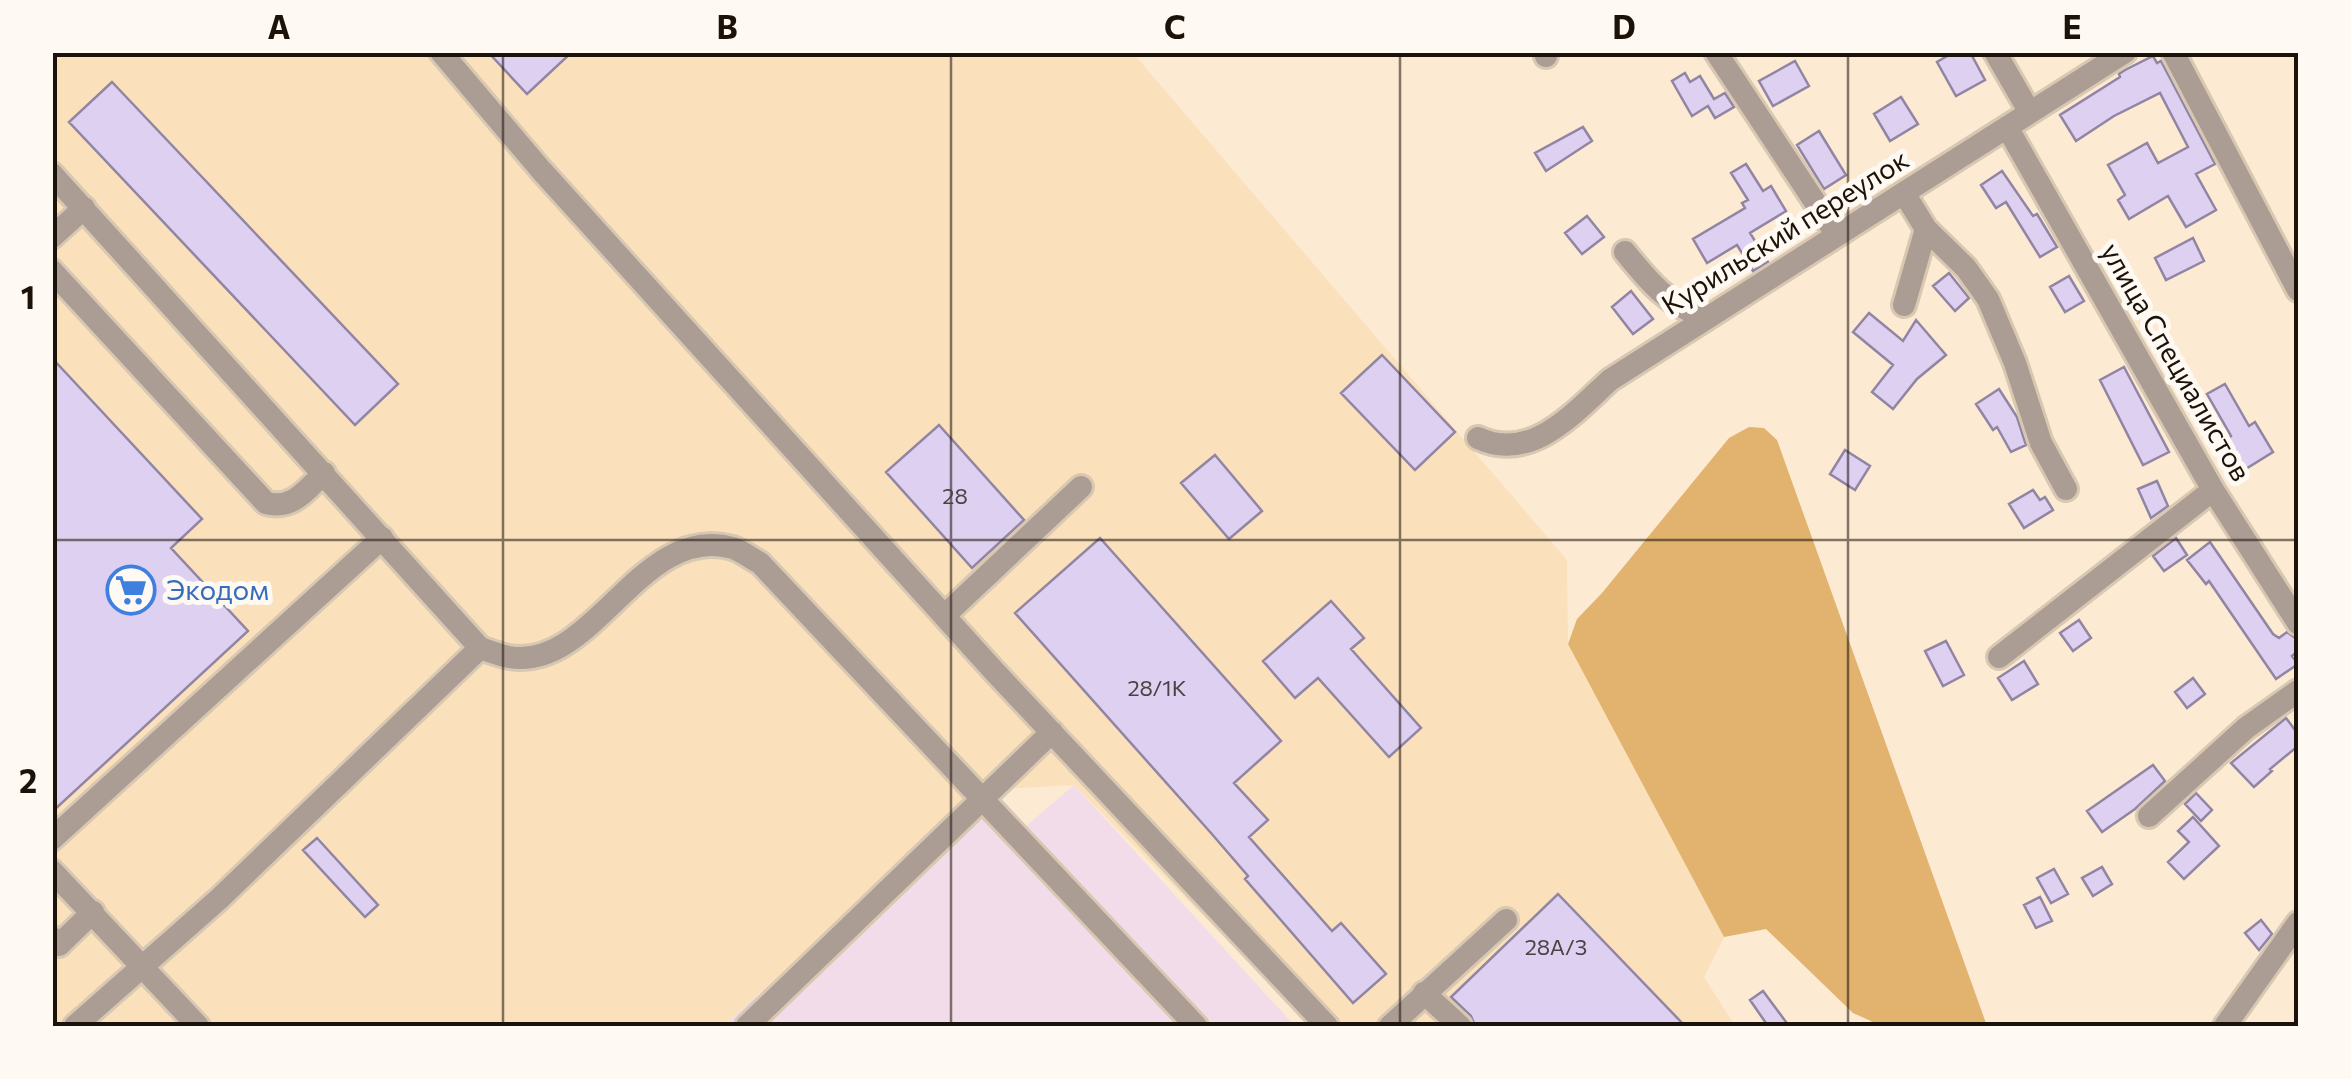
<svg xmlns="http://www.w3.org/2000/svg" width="2351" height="1079" font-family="Commissioner,sans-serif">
	<rect width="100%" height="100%" fill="#fcead2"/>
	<!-- commercial -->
	<path fill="#f2dce9" d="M1074 785 1295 1026H723L987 790 1025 827Z"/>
	<!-- built -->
	<path fill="#fbe0bc" d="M52 53H1133L1567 560 1568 644 1724 937 1704 977 1735 1026H1312L1074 785 987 790 723 1026H53Z"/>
	<!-- green -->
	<path fill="#e1b36f" d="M1749 427 1764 428 1777 440 1987 1026H1874L1871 1021 1853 1013 1766 929 1724 937 1568 644 1577 619 1602 593 1729 438Z"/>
	<!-- building -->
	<path fill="#ded0f1" stroke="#9185a3" stroke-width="2.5" d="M488 52H572L527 94Z
		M1954 52H1970L1985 80 1956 96 1937 62Z
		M2153 56 2157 63 2161 61 2215 164 2196 174 2216 210 2186 227 2168 196 2129 219 2118 200 2125 195 2108 165 2147 143 2158 163 2188 147 2160 93 2114 116 2076 141 2060 115 2120 77 2119 74 2125 70Z
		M1795 61 1809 86 1773 106 1759 81Z
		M1685 73 1690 82 1700 76 1714 99 1725 93 1734 107 1715 118 1708 106 1692 116 1672 81Z
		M112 82 398 384 355 425 69 122Z
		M1901 97 1918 124 1890 141 1874 114Z
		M1583 127 1592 141 1546 171 1535 153Z
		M1819 131 1846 175 1824 189 1797 145Z
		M1746 164 1763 191 1771 186 1786 211 1750 233 1768 262 1753 271 1737 245 1707 263 1693 239 1745 208 1742 203 1748 200 1731 173Z
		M2002 171 2033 216 2037 214 2057 247 2040 257 2006 202 1996 208 1981 185Z
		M1587 216 1604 237 1582 254 1565 233Z
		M2193 238 2204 261 2166 280 2155 258Z
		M1949 273 1969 298 1955 311 1933 286Z
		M2069 276 2084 301 2065 312 2050 287Z
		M1631 291 1653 319 1633 334 1612 307Z
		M1869 313 1903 341 1916 320 1946 355 1917 379 1893 409 1872 392 1893 365 1853 332Z
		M1382 355 1455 432 1415 470 1341 393Z
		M52 358 202 519 171 548 248 631 52 812Z
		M2124 367 2169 452 2143 465 2100 380Z
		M2225 384 2249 426 2255 422 2273 452 2244 470 2226 440 2231 436 2207 394Z
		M1999 389 2017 417 2026 445 2011 452 1997 427 1993 430 1976 404Z
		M939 425 1024 520 972 568 886 472Z
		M1845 450 1870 466 1855 490 1830 474Z
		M1215 455 1262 511 1229 539 1181 483Z
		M2157 481 2168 506 2151 518 2138 489Z
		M2033 490 2040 500 2045 497 2053 510 2024 528 2009 504Z
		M1100 538 1281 741 1234 783 1268 820 1249 837 1332 931 1341 923 1386 974 1353 1003 1245 879 1248 876 1211 833 1015 613Z
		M2176 538 2187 555 2164 571 2153 556Z
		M2210 542 2273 634 2279 638 2287 632 2298 640V651L2292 656 2298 664 2276 679 2209 581 2206 584 2187 560Z
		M1331 601 1364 638 1351 649 1421 728 1389 757 1318 678 1295 698 1263 661Z
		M2079 620 2091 638 2073 651 2060 633Z
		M1946 641 1964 675 1943 686 1925 651Z
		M2024 661 2038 684 2012 700 1998 678Z
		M2193 678 2205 694 2187 708 2175 692Z
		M2286 718 2298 734V746L2270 769 2272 771 2254 787 2231 763Z
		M2153 765 2165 781 2135 809 2102 832 2087 811Z
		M2196 793 2212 810 2201 821 2185 804Z
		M2193 817 2219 846 2184 879 2168 862 2189 842 2178 831Z
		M317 838 378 905 365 917 303 850Z
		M2102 867 2112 884 2093 896 2082 878Z
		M2054 869 2068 894 2051 903 2037 878Z
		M1558 894 1685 1026H1475L1471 1016 1451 997Z
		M2040 897 2052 921 2036 928 2024 905Z
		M2261 920 2272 934 2259 950 2245 933Z
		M1763 991 1789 1026H1768L1750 1000Z"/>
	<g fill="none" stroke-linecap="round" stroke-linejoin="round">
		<!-- minor casing -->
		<g stroke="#d8c8b2" stroke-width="28">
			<path id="minor" d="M441 52 541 170 994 671 1327 1026
				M1716 52 1836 234
				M1995 52 2029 111
				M2173 52 2298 290
				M1546 56V52
				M2007 127 2213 490 2298 623
				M52 174 480 648C489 651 499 655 509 657 594 672 640 522 733 548 742 551 752 559 760 563L1196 1026
				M1904 193 1926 229 1966 268 1988 299 2015 363 2041 443 2066 489
				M52 237 84 208
				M1625 252C1649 282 1668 305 1705 317
				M52 271 266 503C293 510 306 490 324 473
				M1904 305 1926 229
				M1478 438C1531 463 1574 413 1610 380L2125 52
				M944 616 1081 487
				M1999 657 2213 490
				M2149 816 2246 728 2298 691
				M52 839 382 538
				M52 871 198 1026
				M52 938 59 945 93 912
				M1424 993 1460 1026
				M75 1026 219 899 480 648
				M747 1026 1052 732
				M1390 1026 1506 920
				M2225 1026 2298 923"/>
		</g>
		<!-- minor -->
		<use href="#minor" stroke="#ab9c94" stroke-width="22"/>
	</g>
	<!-- grid -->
	<path fill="none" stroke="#1b1309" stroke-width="2.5" stroke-opacity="0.55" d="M503 52V1026M951 52V1026M1400 52V1026M1848 52V1026M52 540H2298"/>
	<!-- icons -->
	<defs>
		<g id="supermarket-ring" transform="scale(2.5)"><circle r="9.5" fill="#fef9f3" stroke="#3f7fe0" stroke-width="1.5"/><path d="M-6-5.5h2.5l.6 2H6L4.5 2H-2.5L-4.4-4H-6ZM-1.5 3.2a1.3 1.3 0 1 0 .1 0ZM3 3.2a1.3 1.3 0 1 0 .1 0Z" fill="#3f7fe0"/></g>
	</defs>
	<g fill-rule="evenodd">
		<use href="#supermarket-ring" x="131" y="590"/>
	</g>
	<g text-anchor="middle" stroke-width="10" stroke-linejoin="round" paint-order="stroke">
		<!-- number labels -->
		<g font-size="22" fill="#4c4243">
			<text x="955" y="504">28</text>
			<text x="1157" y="696">28/1К</text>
			<text x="1556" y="955">28А/3</text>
		</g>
		<!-- street labels -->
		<g font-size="28" fill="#1b1309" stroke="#fef9f3">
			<text transform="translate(1785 232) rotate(-32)" y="10">Курильский переулок</text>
			<text transform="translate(2176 362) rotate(60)" y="10">улица Специалистов</text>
		</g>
		<!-- shop labels -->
		<g font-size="28" fill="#366cbe" stroke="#fef9f3" text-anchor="start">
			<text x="166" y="600">Экодом</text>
		</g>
	</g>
	<!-- border -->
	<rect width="2351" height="1079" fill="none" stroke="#fef9f3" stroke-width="110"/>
	<rect x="55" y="55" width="2241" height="969" fill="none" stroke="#1b1309" stroke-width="4"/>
	<g font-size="32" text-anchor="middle" font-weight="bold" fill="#1b1309">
		<text x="279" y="39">A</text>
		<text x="727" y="39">B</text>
		<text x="1175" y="39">C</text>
		<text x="1624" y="39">D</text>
		<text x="2072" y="39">E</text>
		<text x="28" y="309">1</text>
		<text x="28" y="793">2</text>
	</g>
</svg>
